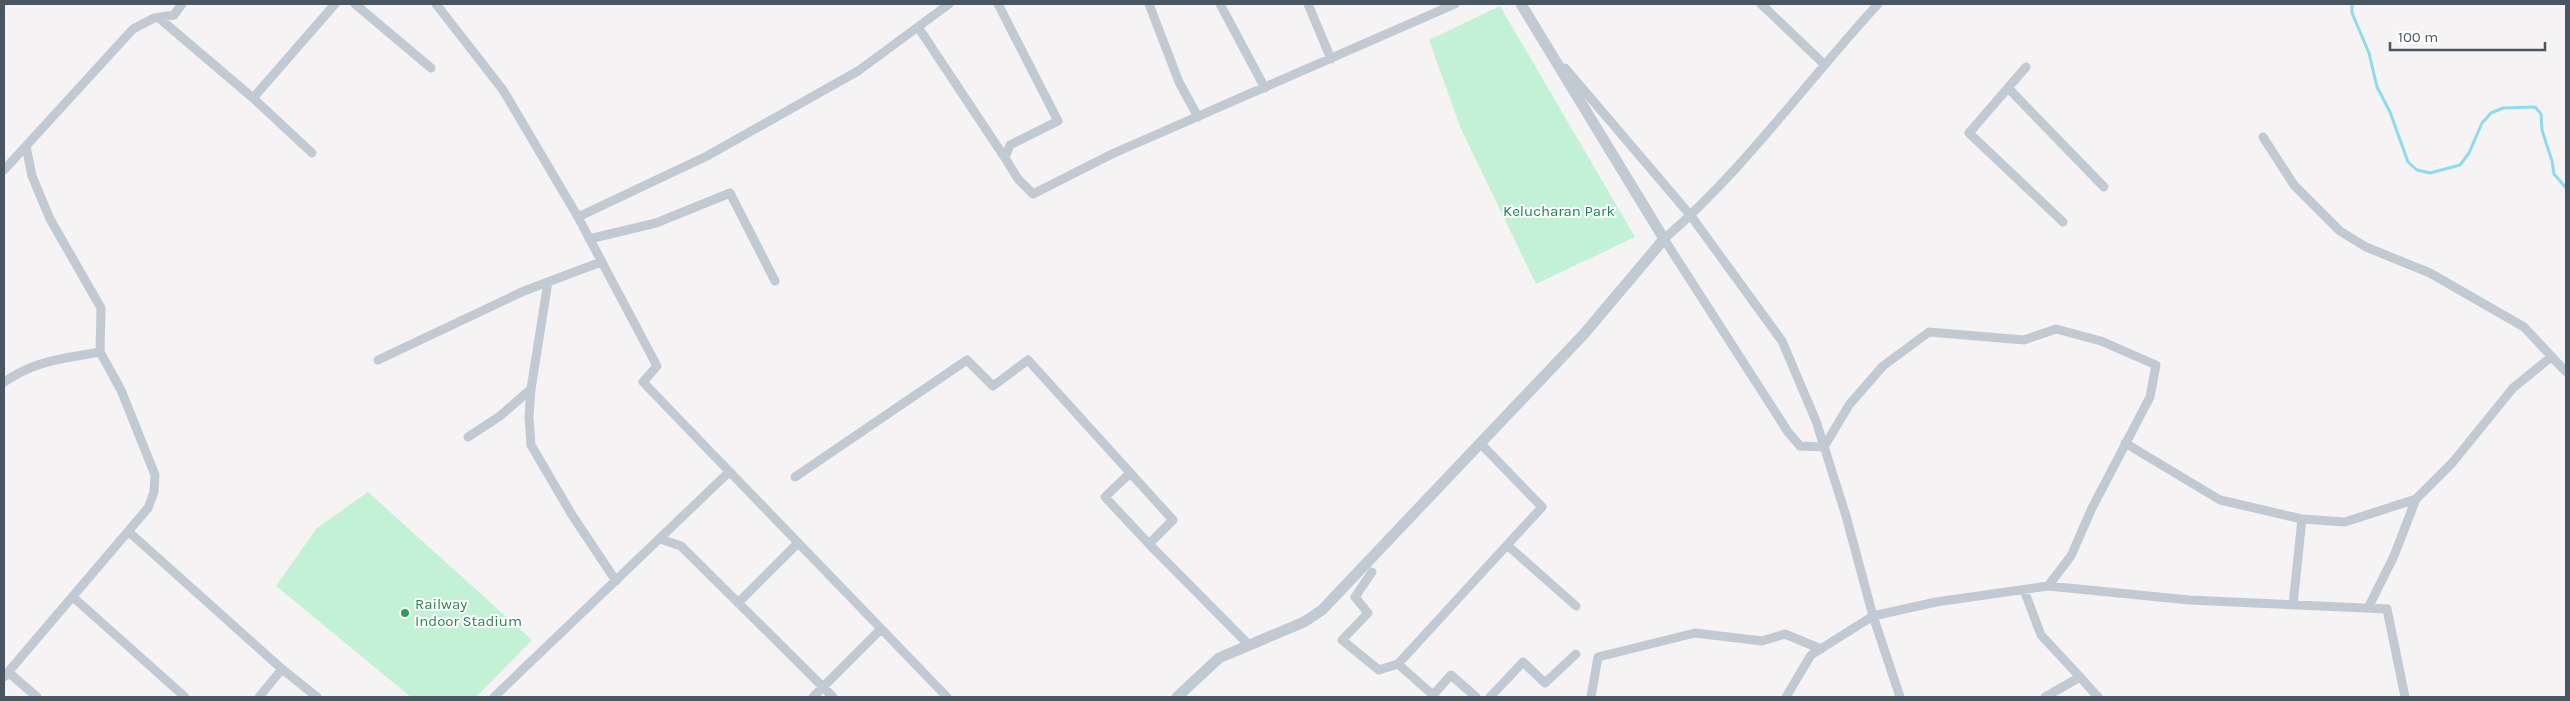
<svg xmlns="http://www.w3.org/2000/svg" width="2570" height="701" font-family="Karla,sans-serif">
	<rect width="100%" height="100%" fill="#f5f3f3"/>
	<!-- green -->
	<path fill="#c3f1d5" d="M1500 6 1635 237 1536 284 1461 129 1429 40Z
		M368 492 532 640 476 697H411L276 586 317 528Z"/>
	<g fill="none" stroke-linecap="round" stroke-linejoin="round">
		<!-- stream -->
		<path stroke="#90daee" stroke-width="3" d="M2352 4V13L2369 53 2377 87 2390 112 2408 162 2417 170 2430 173 2460 165 2469 153 2482 123 2491 113 2503 108 2535 107 2541 114 2542 130 2552 161 2554 174 2566 188"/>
		<!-- minor -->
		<path stroke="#c1cad2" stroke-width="9" d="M355 4 431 68
			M436 4 503 90 578 217 707 156 858 71 949 4
			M998 4 1058 121 1010 145 1005 158 1018 179 1033 194 1112 154 1455 4
			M1149 4 1179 82 1198 117
			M1220 4 1265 88
			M1308 4 1331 59
			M1761 4 1825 65
			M159 18 253 98 312 153
			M918 27 1005 158
			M2026 67 1969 133 2063 222
			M1565 68 1691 216 1782 341 1816 421 1846 516 1873 616 1900 697
			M2009 89 2104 187
			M253 98 335 4
			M2263 137 2294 185 2340 231 2366 247 2430 273 2524 327 2566 372
			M4 170 133 29 154 18 174 15 182 4
			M578 217 657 366 643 382 947 697
			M589 239 656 223 730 193 775 281
			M378 360 524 291 601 262
			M4 382C37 360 62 359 100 352
			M531 389 529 417 531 445 572 515 616 581
			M468 437 500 416 531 389 548 282
			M2125 443 2220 500 2302 519 2345 522 2416 499 2453 462 2513 388 2551 357
			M1824 447 1849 405 1883 366 1929 332 2024 340 2056 329 2101 341 2156 365 2150 397 2092 508 2071 556 2048 586
			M1824 447 1800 446 1788 432 1664 239C1745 169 1806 82 1878 4
			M1129 474 1105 497 1149 544
			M795 477 967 360 993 386 1028 360 1173 520 1149 544 1248 644
			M129 532 282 669 317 697
			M660 539 681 546 833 697
			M1507 545 1576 606
			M1372 572 1355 597 1368 613 1342 640 1379 670 1398 664 1542 507 1481 444
			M2024 590 2041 635 2080 677
			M73 597 185 697
			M738 603 798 543
			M2293 605 2302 519
			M2368 608 2394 556 2416 499
			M1398 664 1433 695 1451 675 1476 697
			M8 672 37 697
			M4 677 148 508 154 492 155 475 121 390 100 352 101 308 50 219 32 176 26 146
			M259 697 282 669
			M494 697 729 472
			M813 697 881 629
			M1490 697 1523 662 1545 683 1576 654
			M1591 697 1598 657 1695 633 1762 641 1785 634 1821 649
			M1786 697 1811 655 1873 616 1936 602 2048 586 2189 600 2387 609 2405 697
			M2045 697 2080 677 2098 697"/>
		<!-- tertiary -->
		<path stroke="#c1cad2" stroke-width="11" d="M1177 697 1219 658 1304 622 1322 610 1584 334 1664 239 1521 4"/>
	</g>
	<!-- markers -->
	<circle fill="#2e9e5b" stroke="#fff" stroke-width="2" cx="405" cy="613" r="5"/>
	<g text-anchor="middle" stroke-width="4" stroke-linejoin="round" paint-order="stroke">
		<!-- park labels -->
		<g font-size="15" fill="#17864f" stroke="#fff">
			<text x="1559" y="216">Kelucharan Park</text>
		</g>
		<!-- leisure labels -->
		<g font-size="15" fill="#27864d" stroke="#fff" text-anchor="start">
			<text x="415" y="609">Railway<tspan x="415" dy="17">Indoor Stadium</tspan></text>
		</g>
	</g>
	<!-- border -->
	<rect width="2570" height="701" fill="none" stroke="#4a5661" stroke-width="10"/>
	<!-- scale -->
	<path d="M2390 42v8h155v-8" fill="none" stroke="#4a5661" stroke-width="2.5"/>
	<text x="2398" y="42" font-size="15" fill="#4a5661" stroke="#ffffff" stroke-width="4" paint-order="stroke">100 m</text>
</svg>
